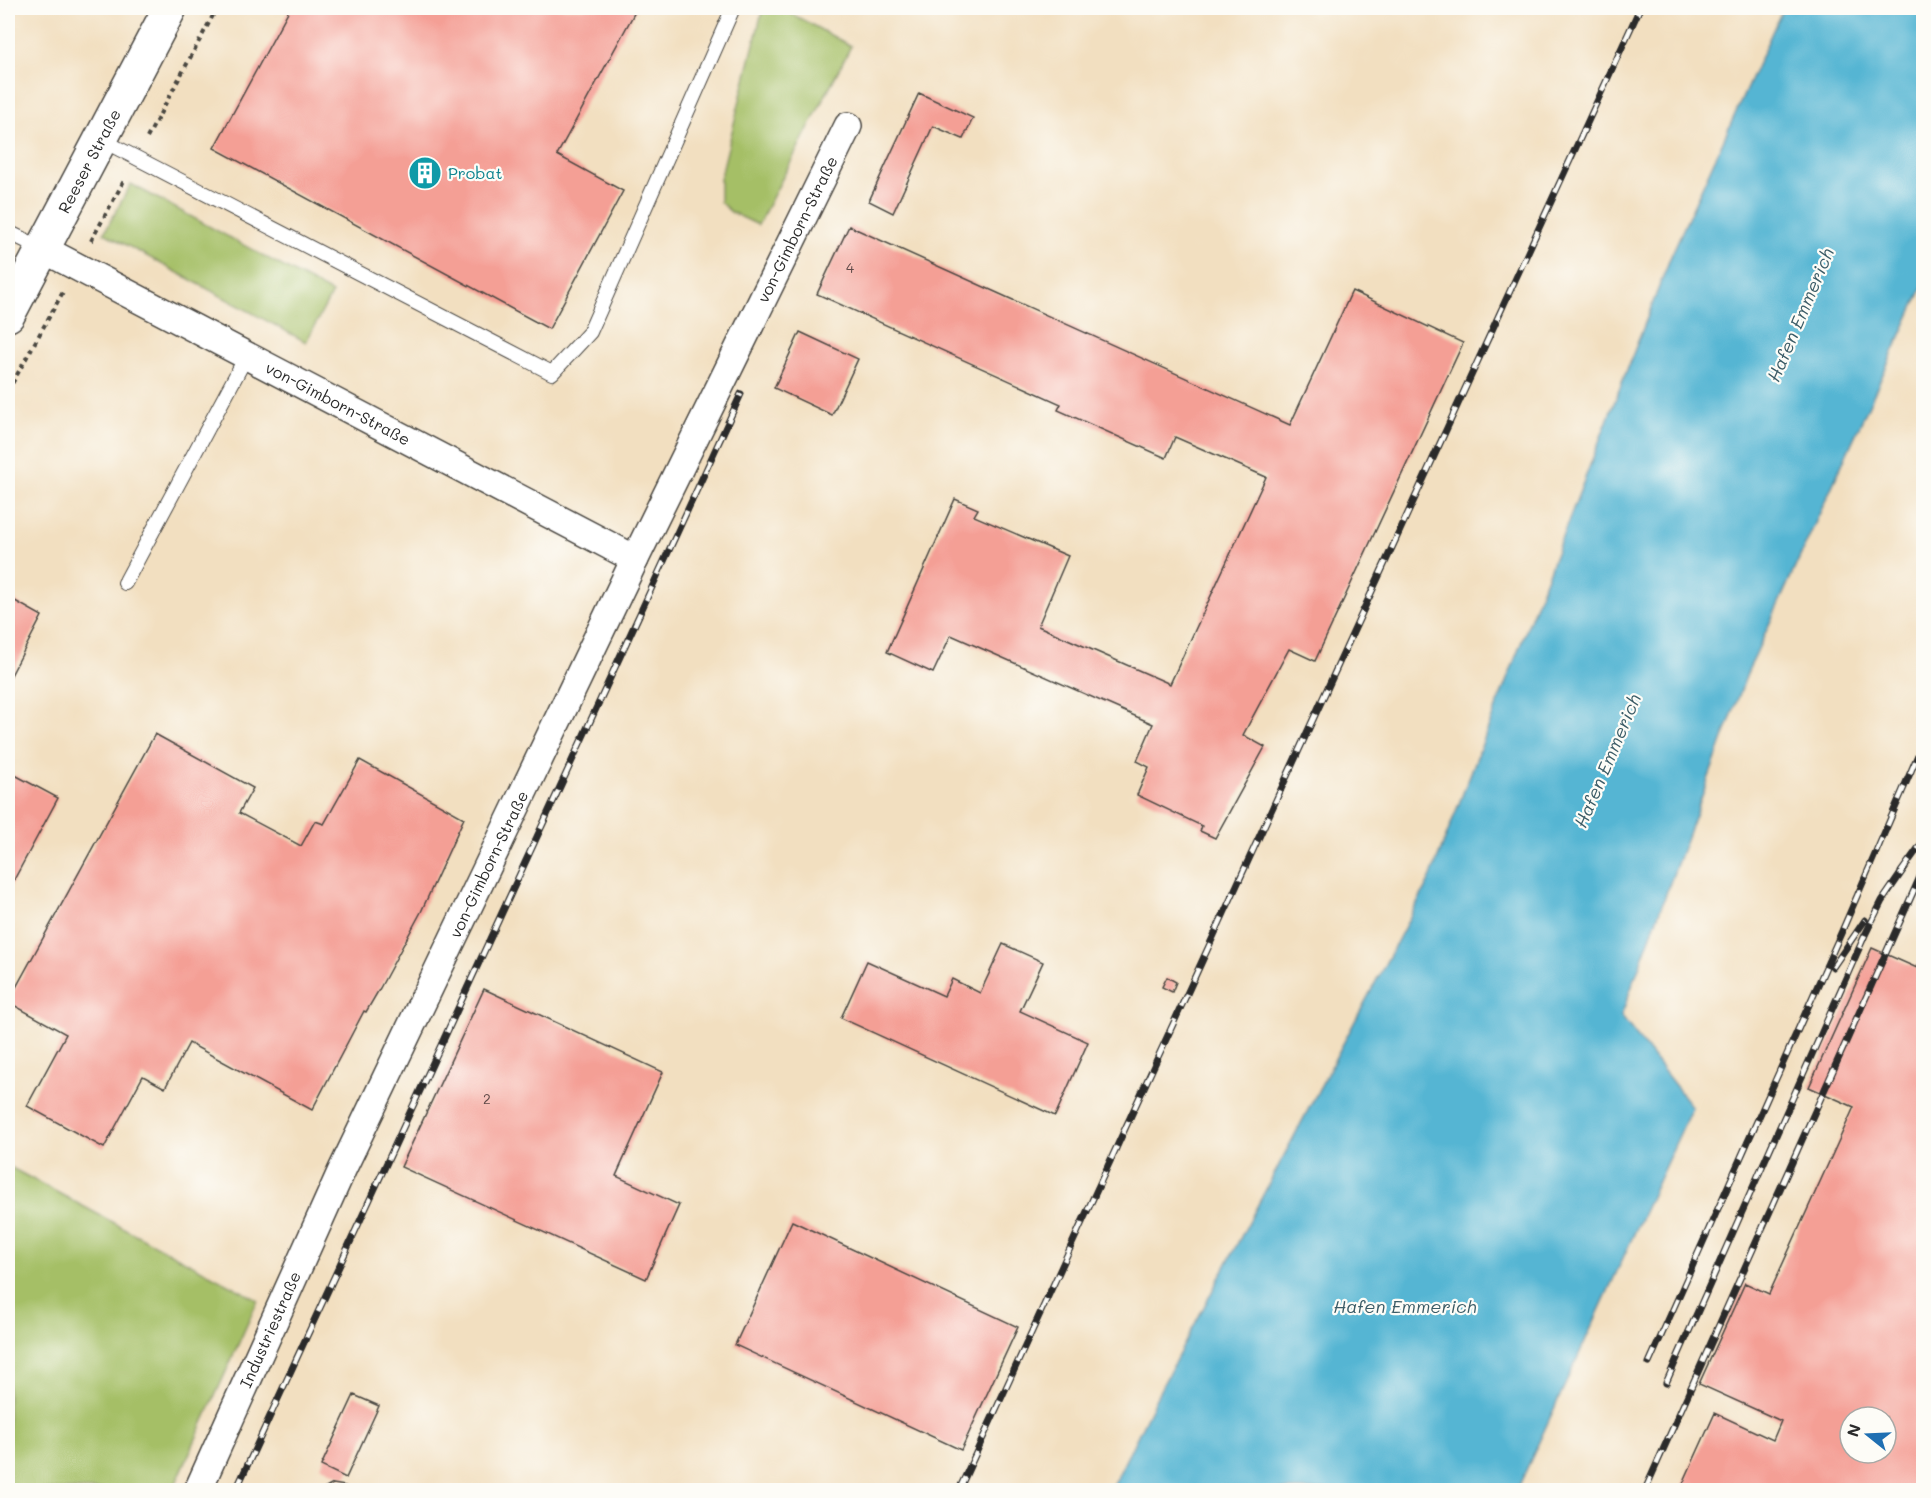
<svg xmlns="http://www.w3.org/2000/svg" width="1931" height="1498" font-family="Mali,sans-serif">
	<rect width="100%" height="100%" fill="#fdfcf7"/>
	<filter id="ink" filterUnits="userSpaceOnUse"><feTurbulence type="fractalNoise" baseFrequency=".0167" numOctaves="2"/><feDisplacementMap in="SourceGraphic" scale="12" xChannelSelector="R" yChannelSelector="G"/><feConvolveMatrix kernelMatrix="1 2 1 2 8 2 1 2 1" color-interpolation-filters="sRGB"/></filter>
	<filter id="wash" filterUnits="userSpaceOnUse"><feTurbulence type="fractalNoise" baseFrequency=".008" numOctaves="4" result="noise"/><feDisplacementMap in="SourceGraphic" scale="24" xChannelSelector="R" yChannelSelector="G"/><feGaussianBlur stdDeviation="1.35" result="paint"/><feColorMatrix in="noise" values="0 0 0 0 0 0 0 0 0 0 0 0 0 0 0 0 0 1.4 0 .05"/><feComposite in="paint" operator="in"/></filter>
	<g filter="url(#wash)">
		<rect width="100%" height="100%" fill="#f2dfc0"/>
		<!-- green -->
		<path fill="#a5bf66" stroke="#687548" stroke-width="1.5" d="M763 8H781L851 46 758 225 731 212 720 202V179Z
			M131 184 332 293 306 342 104 233Z
			M8 1166 258 1300 173 1490H8Z"/>
		<!-- water -->
		<path fill="#55b5d3" stroke="#40707f" stroke-width="1.5" d="M1783 8H1923V286L1748 671 1621 1016 1692 1107 1517 1490H1111L1160 1390 1429 881 1671 256Z"/>
		<g id="blocks">
			<!-- building -->
			<path fill="#f49f95" fill-rule="evenodd" d="M290 8H637L557 155 623 191 549 329 214 148Z
				M919 93 973 118 963 139 933 126 893 213 869 201Z
				M849 226 1290 425 1352 291 1463 343 1315 661 1289 649 1243 735 1265 747 1215 838 1200 831 1202 826 1137 795 1149 767 1137 761 1153 724 951 635 933 673 887 652 955 499 978 509 974 516 1068 556 1038 626 1170 684 1266 477 1175 437 1166 458 1058 410 1061 404 817 294Z
				M800 332 858 359 832 415 774 388Z
				M8 597 42 616 8 681Z
				M155 734 253 788 239 813 301 846 315 821 324 824 360 760 464 818 421 912 380 988 366 1012 364 1011 312 1110 189 1043 165 1088 143 1076 104 1148 27 1106 66 1034 8 1002Z
				M15 775 58 798 8 891V788Z
				M1003 944 1043 962 1020 1011 1088 1042 1055 1116 841 1018 867 961 944 996 952 979 980 993Z
				M1872 948 1917 968 1923 953V1490H1680L1715 1413 1773 1440 1781 1421 1699 1384 1745 1283 1769 1294 1854 1107 1809 1087ZM1850 1417H1886V1453H1850Z
				M1167 977 1176 982 1172 992 1162 987Z
				M484 989 663 1072 616 1176 679 1205 646 1279 401 1167Z
				M792 1221 1018 1327 961 1450 735 1345Z
				M354 1395 379 1406 346 1478 321 1466Z
				M333 1484 345 1486 351 1490H322Z"/>
		</g>
	</g>
	<g filter="url(#ink)">
		<use href="#blocks" fill-opacity="0" stroke="#494641" stroke-width="1.5"/>
		<g fill="none" stroke-linecap="round" stroke-linejoin="round">
			<!-- lane casing -->
			<g stroke="#494641" stroke-width="16">
				<path id="lane" d="M100 139 552 373 590 332 733 8
					M8 232 43 249
					M125 583 247 355"/>
			</g>
			<!-- street casing -->
			<g stroke="#494641" stroke-width="30">
				<g id="street">
					<path id="s1" d="M43 249 635 559"/>
					<path id="s2" d="M198 1490 342 1170 635 559 848 126"/>
				</g>
			</g>
			<!-- secondary casing -->
			<g stroke="#494641" stroke-width="36">
				<g id="secondary">
					<path id="s3" d="M8 315 170 8"/>
				</g>
			</g>
			<!-- path -->
			<path stroke="#494641" stroke-width="4" stroke-dasharray="4.5 4.5" stroke-linecap="butt" d="M147 138 217 8
				M91 241 125 179
				M8 391 63 292"/>
			<!-- lane -->
			<use href="#lane" stroke="#fff" stroke-width="14"/>
			<!-- street -->
			<use href="#street" stroke="#fff" stroke-width="27"/>
			<!-- secondary -->
			<use href="#secondary" stroke="#fff" stroke-width="33"/>
			<!-- rail casing -->
			<g stroke="#2b2b2b" stroke-width="7">
				<path id="rail" d="M1901 872 1924 840
					M1833 967 1865 920
					M1649 1363 1842 931 1924 741
					M1666 1383 1865 935 1882 901 1906 866
					M236 1490 741 394
					M959 1490 1640 8
					M1645 1490 1924 868"/>
			</g>
			<!-- rail -->
			<use href="#rail" stroke="#fdfcf7" stroke-width="4.5" stroke-dasharray="14" stroke-linecap="butt"/>
		</g>
	</g>
	<!-- icons -->
	<defs>
		<g id="building-disc" transform="scale(1.725)"><circle r="9.5" fill="#0f9aa8" stroke="#fdfcf7"/><path d="M-4-6H4V6H1V3H-1V6H-4ZM-2.5-4.3h1.7v1.8h-1.7ZM.8-4.3h1.7v1.8H.8ZM-2.5-1h1.7V.8h-1.7ZM.8-1h1.7V.8H.8Z" fill="#fff"/></g>
	</defs>
	<g fill-rule="evenodd">
		<use href="#building-disc" x="425" y="173"/>
	</g>
	<g text-anchor="middle" stroke-width="4.5" stroke-linejoin="round" paint-order="stroke">
		<!-- number labels -->
		<g font-size="14" fill="#5d4846">
			<text x="850" y="273">4</text>
			<text x="487" y="1104">2</text>
		</g>
		<!-- street labels -->
		<g font-size="16" fill="#2b2b2b" stroke="#fdfcf7">
			<text dy="6" stroke="none"><textPath href="#s3" startOffset="174">Reeser Straße</textPath></text>
			<text dy="6" stroke="none"><textPath href="#s2" startOffset="1396">von-Gimborn-Straße</textPath></text>
			<text dy="6" stroke="none"><textPath href="#s1" startOffset="333">von-Gimborn-Straße</textPath></text>
			<text dy="6" stroke="none"><textPath href="#s2" startOffset="690">von-Gimborn-Straße</textPath></text>
			<text dy="6" stroke="none"><textPath href="#s2" startOffset="176">Industriestraße</textPath></text>
		</g>
		<!-- culture labels -->
		<g font-size="16" fill="#0d838f" stroke="#fdfcf7" text-anchor="start">
			<text x="448" y="179">Probat</text>
		</g>
		<!-- water labels -->
		<g font-size="18" font-style="italic" fill="#3a5b66" stroke="#fdfcf7">
			<text transform="translate(1801 315) rotate(-67)" y="6">Hafen Emmerich</text>
			<text transform="translate(1608 761) rotate(-67)" y="6">Hafen Emmerich</text>
			<text x="1405" y="1313">Hafen Emmerich</text>
		</g>
	</g>
	<!-- margin -->
	<rect width="1931" height="1498" fill="none" stroke="#fdfcf7" stroke-width="30"/>
	<!-- north arrow -->
	<g transform="translate(1868 1435) rotate(288)"><circle r="28" fill="#fdfcf7" stroke="#a9a8a5" stroke-width="1.5"/>
	<path d="M0-4.5L10 22L0 15L-10 22Z" fill="#1f6fb2"/>
	<text y="-9" font-size="16" font-weight="bold" text-anchor="middle" fill="#2b2b2b">N</text>
	</g>
</svg>
